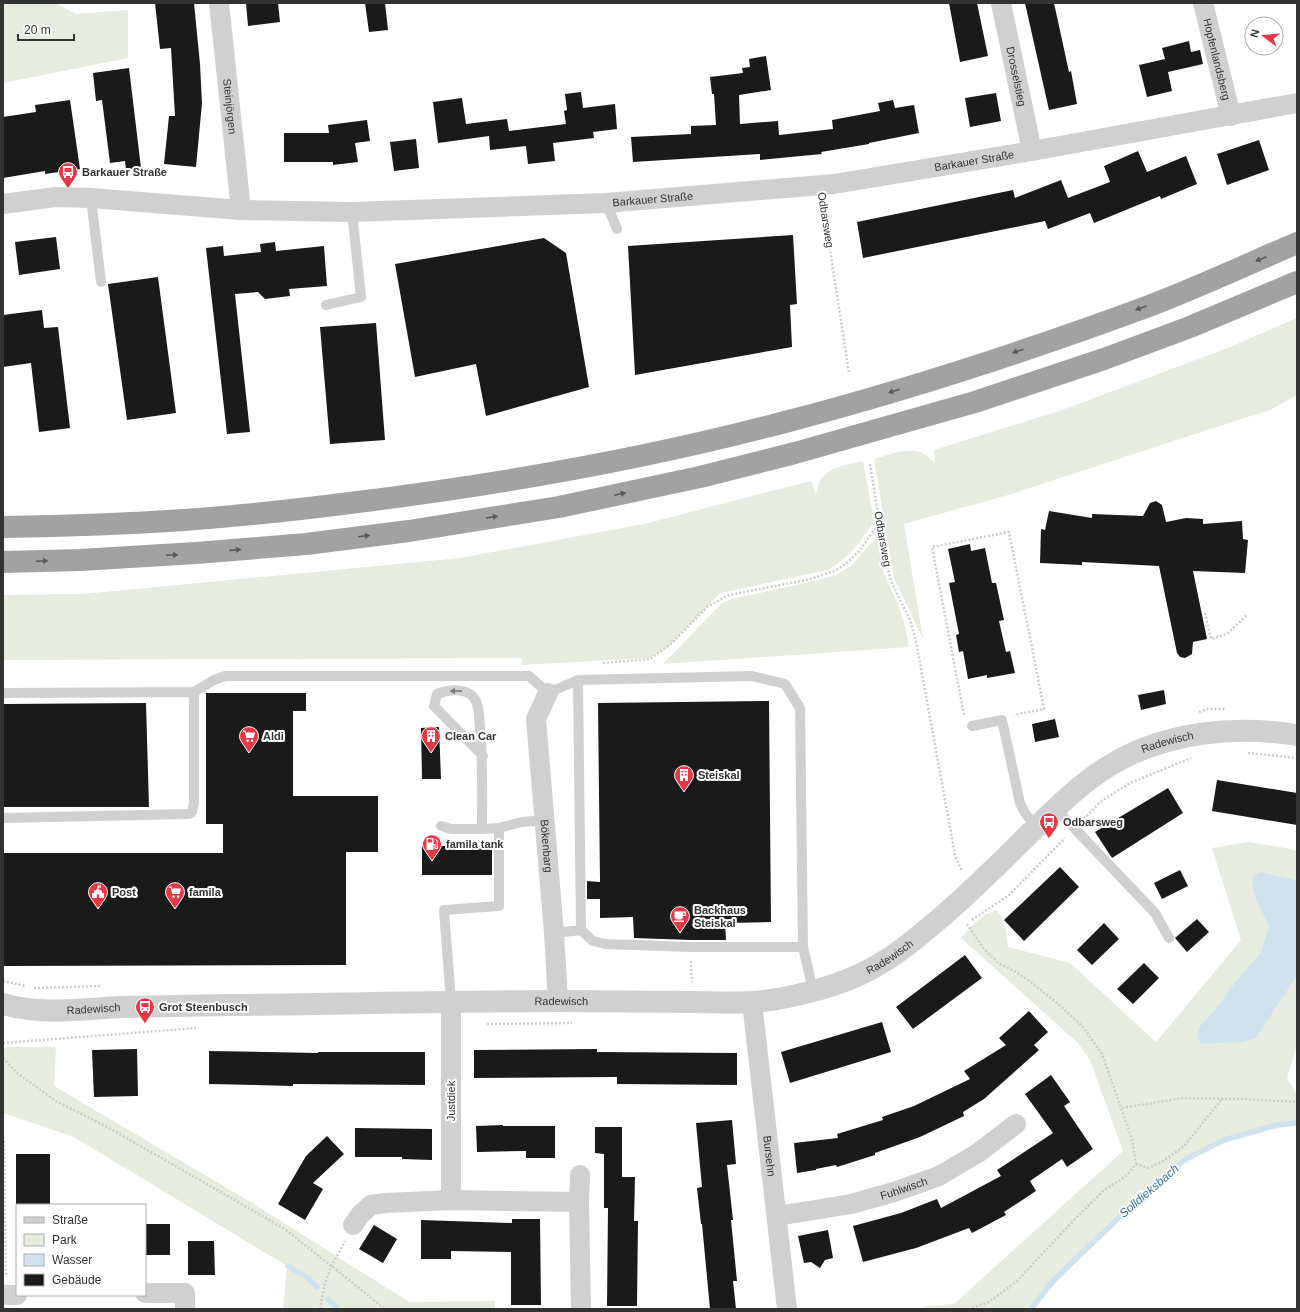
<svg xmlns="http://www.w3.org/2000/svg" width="1300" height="1312" font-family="Arial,sans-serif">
	<rect width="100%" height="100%" fill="#fff"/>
	<!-- green -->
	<path fill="#e6ecdf" d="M3 3H55L76 14 128 10V58L3 83Z
		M1297 318V395L1268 411 1244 418 1008 495 904 524 923 639 894 578 874 459C889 455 907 447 922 453 927 455 931 460 935 463L934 450 1062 410 1230 347Z
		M863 461 874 520C862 541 848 558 828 570L720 593 668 647 649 658 522 665V658L3 660V595L83 594 460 558 644 524 811 481 816 495C821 465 838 468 863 461Z
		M879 534 884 574 898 604 905 626 909 647 663 664 722 603 732 599 814 581 838 574 851 566Z
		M1249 842 1291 849 1297 851V880L1261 872 1257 902 1269 925 1261 952 1239 977 1213 1012 1199 1027 1202 1044 1256 1038 1297 976V1045L1287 1078 1297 1095V1123L1277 1125 1224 1140 1186 1159 1154 1184 1054 1280 1031 1309H919L928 1306 954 1304 1123 1151 1090 1060 1078 1043 961 938C971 926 981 915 996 910 1006 919 1006 934 1008 947L1070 963 1156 1042 1241 940 1212 848Z
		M6 1047H56L54 1086 254 1204 409 1302 495 1301V1309H283L287 1266 74 1137 3 1113V1050Z"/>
	<!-- water -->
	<path fill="#cfe2ee" d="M1261 872 1297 880V976L1256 1038 1242 1042 1202 1044 1197 1037 1199 1027 1213 1012 1239 977 1261 952 1269 925C1261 910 1250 893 1253 876Z"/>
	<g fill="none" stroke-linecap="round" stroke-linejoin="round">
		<!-- stream -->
		<path stroke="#cfe2ee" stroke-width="5.5" d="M288 1266 308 1278 317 1287
			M328 1299 338 1309
			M1031 1309 1054 1280 1154 1184 1186 1159 1224 1140 1277 1125 1297 1123"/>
	</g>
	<!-- building -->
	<path fill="#1a1a1a" d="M155 3H194L200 64 202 103 196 167 164 164 169 116H175L171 48 160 49Z
		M246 3H278L280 22 248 26Z
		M365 3H385L388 30 369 32Z
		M949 3H977L988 56 960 62Z
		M1025 3H1054L1069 72 1071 71 1077 104 1049 110Z
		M1189 41 1191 52 1200 50 1203 64 1168 72 1172 91 1147 97 1139 65 1165 59 1162 48Z
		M766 56 771 90 739 95 740 124 778 121 779 135 833 129 832 120 880 111 878 103 893 100 895 108 914 105 919 133 869 143V144L821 152 822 154 801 156 760 160V154L633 162 631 137 691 134V126L716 125 714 94H712L710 77 743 73 742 68 750 67 749 59Z
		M129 68 141 168 126 170 125 161 110 163 102 100 96 101 93 73Z
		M581 92 583 108 615 104 617 129 593 132 594 138 553 143 555 161 528 164 526 146 490 150 489 136 438 143 433 102 462 98 466 124 507 119 509 131 566 124 564 111 567 110 565 94Z
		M996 93 1001 121 970 127 965 98Z
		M70 100 80 169 45 174V171L3 178V117L36 112 35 105Z
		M367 120 370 141 355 143 358 162 333 165V162H284V133H329L328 125Z
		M416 139 419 168 394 171 390 142Z
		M1259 140 1269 170 1227 185 1217 154Z
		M1138 151 1147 172 1186 156 1197 184 1161 199 1160 196 1094 223 1090 213 1048 229 1045 221 863 258 857 222 1013 190 1015 198 1061 180 1068 198 1110 182 1104 166Z
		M793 235 797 304 790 305 792 347 635 375 628 246Z
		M56 237 60 269 19 275 15 242Z
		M544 238 566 253 589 387 486 416 476 364 415 377 395 264Z
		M275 242 276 251 324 246 327 286 289 289 290 296 265 299 258 292 235 294 250 432 227 434 206 248 223 246 224 256 261 252 260 244Z
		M158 277 176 413 127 420 108 284Z
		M42 310 44 328 58 327 70 428 39 432 31 363 3 367V315Z
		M376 323 385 440 330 444 320 327Z
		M1156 501 1162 505 1166 522 1186 518 1203 519V524L1242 521 1243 539 1248 540 1245 573 1193 571 1207 639 1193 642 1192 654 1185 658 1180 657 1177 653 1159 566 1082 562V565L1040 563 1041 529 1045 530 1049 511 1092 518V514L1143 516 1150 503Z
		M970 544 971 551 985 548 992 583H996L1004 620 999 621 1006 652 1010 651 1015 673 987 678V675L968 679 963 651 959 652 956 635 959 634 949 583 955 582 948 549Z
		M1164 690 1166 704 1141 710 1138 695Z
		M206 693H306V711H293V796H378V852H346V965L3 966V853H223V824H206Z
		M769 701 771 922 725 923 726 940H691L634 938 633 917 600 918V899H587V881L600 882 598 703Z
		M146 703 149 807H3V704Z
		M1055 719 1059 737 1035 742 1032 724Z
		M439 727 441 779H422L421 728Z
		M1217 780 1297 793V825L1212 811Z
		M1168 788 1183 813 1112 858 1095 832Z
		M422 846H492V875H422Z
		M1060 867 1079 887 1024 941 1004 920Z
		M1180 870 1188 886 1162 899 1154 883Z
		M1197 919 1209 932 1187 952 1175 938Z
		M1104 923 1119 939 1092 965 1077 950Z
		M965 955 982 978 913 1029 896 1007Z
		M1144 963 1159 978 1133 1004 1117 989Z
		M1029 1011 1048 1032 1034 1045 1039 1050 984 1099 963 1112 964 1116 920 1137 875 1153V1155L837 1167 836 1165 816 1169V1170L797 1173 794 1143 838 1138 837 1134 883 1120 882 1117 914 1106 970 1079 964 1071 1006 1045 999 1038Z
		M882 1022 891 1052 790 1083 781 1052Z
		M137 1049 138 1096 94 1097 92 1050Z
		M597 1049V1052L737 1053V1085L617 1084V1077L474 1078V1050Z
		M209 1051 318 1053V1052H425V1085L293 1084V1086L209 1084Z
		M1051 1075 1070 1102 1064 1106 1093 1149 1067 1167 1062 1159 1030 1181 1036 1191 1004 1212 1006 1215 972 1233 969 1228 916 1248 863 1262 853 1226 901 1213 937 1199 941 1208 1001 1176 997 1170 1053 1133 1025 1094Z
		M732 1120 736 1164 727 1165 733 1220H731L737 1281H733L736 1309H710L702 1224H701L697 1188 702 1187 696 1123Z
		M503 1125V1126H555V1158H526V1151L477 1152 476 1126Z
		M595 1127H622V1177H635L634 1221H638L637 1306H607L608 1208H604V1154L595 1153Z
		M355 1128 432 1129V1160L402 1159V1157H355Z
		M327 1136 344 1154 313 1183 323 1189 305 1220 278 1204 306 1156Z
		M16 1154H50V1205H16Z
		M512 1219H540L541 1305H511V1252L451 1251V1259H421V1220L512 1223Z
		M145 1224H170V1255H145Z
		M374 1225 397 1239 383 1263 359 1249Z
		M828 1230 833 1258 825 1260 820 1268 811 1262 804 1263 798 1236Z
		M188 1241H214L215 1275H188Z"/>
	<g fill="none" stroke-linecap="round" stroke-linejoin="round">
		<!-- path -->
		<path stroke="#cdcdcd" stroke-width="2.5" stroke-dasharray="2 2" stroke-linecap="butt" d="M823 204 849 373
			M870 464 886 564 892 583 910 620 916 641 955 855 962 871
			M1205 613 1211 639 1227 634 1247 615
			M603 663 650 659 672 643 707 607 729 595 811 579 834 571 846 564 860 550 879 523
			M1199 712 1208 709H1225
			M964 715 932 547 1009 532 1044 709 1014 715
			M1248 753 1297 758
			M1084 819 1100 802 1130 783 1191 758
			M1296 847 1297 848
			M972 920 1009 895 1065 838
			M967 924 984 949 998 963 1016 972 1031 982 1058 1004 1083 1027 1102 1054 1132 1139 1136 1164 1126 1176 1104 1190 1073 1221 1016 1282 989 1302 969 1309
			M691 961 692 982
			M3 981 26 986
			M34 988 101 986
			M487 1024 572 1023
			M3 1043 196 1028
			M3 1058 17 1073 56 1101 111 1129 285 1229 385 1309
			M1122 1108 1183 1098 1244 1099 1297 1102
			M3 1137 4 1140 6 1277
			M1136 1164 1148 1168 1162 1162 1184 1146 1223 1098
			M320 1309 325 1283 331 1267 345 1241"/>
		<!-- service -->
		<path stroke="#d0d0d0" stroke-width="10" d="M91 198 101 282
			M606 203 617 229
			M326 305 361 297 352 212
			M578 680 581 930
			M3 693 194 692 214 680 225 676H529L548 693 578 680 752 676 785 684 800 708 803 947 813 990
			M972 726 1002 720 1020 803 1025 813 1036 827
			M1055 808 1155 913 1169 938
			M3 818 189 814 192 812 194 803V692
			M441 826 451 829H482L499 828 522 822 545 820
			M482 829C482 795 483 762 480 728 479 719 480 706 474 698 466 687 447 690 437 694L434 706 483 756
			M554 933 581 930 593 941 605 944 691 947H803
			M451 1002 444 910 499 906V828"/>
		<!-- minor -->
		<g stroke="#d0d0d0" stroke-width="20">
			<path id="s1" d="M219 3 241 210"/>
			<path id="s2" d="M1001 3 1032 151"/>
			<path id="s3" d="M1203 3 1231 116"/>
			<path id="s4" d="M3 204 56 197 91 198 241 210 352 212 606 203 834 184 1032 151 1297 103"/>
			<path id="s5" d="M548 693 536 719 554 933 558 1001"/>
			<path d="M451 1002V1200"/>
			<path id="s6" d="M752 1002 787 1309"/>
			<path d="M579 1202 580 1175"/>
			<path id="s7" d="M777 1216 851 1204 894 1192 939 1176 978 1153 1016 1124"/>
			<path d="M353 1225 361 1214 371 1205 386 1203 451 1200 579 1202 581 1309"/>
			<path d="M145 1293H185V1309"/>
			<path d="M3 1295H17"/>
		</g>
		<!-- tertiary -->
		<path stroke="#d0d0d0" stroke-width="22" id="s8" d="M3 1004C41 1015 81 1009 120 1007 157 1006 194 1006 231 1005 340 1004 449 1001 558 1001 602 1001 646 1002 690 1002 710 1002 732 1003 752 1002 784 1000 831 988 859 975 892 960 918 937 944 915 970 892 995 868 1020 843 1048 816 1075 787 1109 766 1164 732 1234 725 1297 735"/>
		<!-- trunk -->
		<path stroke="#a2a2a2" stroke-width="22" d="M3 527C63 526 124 524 184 520 239 516 295 510 350 503 497 485 642 460 785 422 908 390 1030 350 1149 306 1199 287 1248 264 1297 243
			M3 562 80 560 196 553 306 544 409 531 559 507 700 477 795 453 975 402 1104 359 1190 327 1297 282"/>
	</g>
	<!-- one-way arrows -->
	<defs><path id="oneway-solid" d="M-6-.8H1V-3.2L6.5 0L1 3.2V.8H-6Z"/></defs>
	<g fill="#5a5a5a">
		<use href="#oneway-solid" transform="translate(1261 259) rotate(157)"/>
		<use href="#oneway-solid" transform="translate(1141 308) rotate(160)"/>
		<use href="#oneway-solid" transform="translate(1018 351) rotate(162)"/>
		<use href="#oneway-solid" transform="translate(894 391) rotate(162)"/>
		<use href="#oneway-solid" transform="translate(620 494) rotate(-12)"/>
		<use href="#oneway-solid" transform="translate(492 517) rotate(-9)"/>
		<use href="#oneway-solid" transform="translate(364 536) rotate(-7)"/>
		<use href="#oneway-solid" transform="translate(235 550) rotate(-5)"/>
		<use href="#oneway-solid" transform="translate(172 555) rotate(-3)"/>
		<use href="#oneway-solid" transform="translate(42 561) rotate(-2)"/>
	</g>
	<use fill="#7a7a7a" href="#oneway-solid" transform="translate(456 691) rotate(-179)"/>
	<!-- icons -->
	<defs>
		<g id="bus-pin" transform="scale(1)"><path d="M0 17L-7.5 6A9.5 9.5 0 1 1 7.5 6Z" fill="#e63946" stroke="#fff"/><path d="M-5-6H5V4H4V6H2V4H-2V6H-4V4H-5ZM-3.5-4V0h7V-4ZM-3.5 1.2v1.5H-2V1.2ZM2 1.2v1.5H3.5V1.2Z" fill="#fff"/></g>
		<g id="supermarket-pin" transform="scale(1)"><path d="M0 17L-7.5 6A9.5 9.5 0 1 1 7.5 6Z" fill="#e63946" stroke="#fff"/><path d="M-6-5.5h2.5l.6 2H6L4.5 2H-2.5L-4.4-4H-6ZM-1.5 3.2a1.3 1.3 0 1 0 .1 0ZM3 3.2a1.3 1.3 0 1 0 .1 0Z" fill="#fff"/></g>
		<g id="building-pin" transform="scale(1)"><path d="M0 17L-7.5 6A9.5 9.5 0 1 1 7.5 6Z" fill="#e63946" stroke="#fff"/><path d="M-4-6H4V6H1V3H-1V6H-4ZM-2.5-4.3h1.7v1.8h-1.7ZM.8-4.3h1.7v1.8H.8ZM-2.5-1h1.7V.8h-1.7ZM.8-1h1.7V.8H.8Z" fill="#fff"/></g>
		<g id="fuel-pin" transform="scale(1)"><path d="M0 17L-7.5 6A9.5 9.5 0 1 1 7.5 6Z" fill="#e63946" stroke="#fff"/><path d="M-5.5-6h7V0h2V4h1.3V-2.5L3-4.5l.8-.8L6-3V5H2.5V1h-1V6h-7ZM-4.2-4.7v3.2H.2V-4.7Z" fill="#fff"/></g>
		<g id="civic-pin" transform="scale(1)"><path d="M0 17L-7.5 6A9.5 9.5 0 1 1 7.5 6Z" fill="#e63946" stroke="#fff"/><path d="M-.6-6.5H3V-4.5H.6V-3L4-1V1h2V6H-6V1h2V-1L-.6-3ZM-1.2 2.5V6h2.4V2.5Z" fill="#fff"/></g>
		<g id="cafe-pin" transform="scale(1)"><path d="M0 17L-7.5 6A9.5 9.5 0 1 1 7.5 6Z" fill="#e63946" stroke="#fff"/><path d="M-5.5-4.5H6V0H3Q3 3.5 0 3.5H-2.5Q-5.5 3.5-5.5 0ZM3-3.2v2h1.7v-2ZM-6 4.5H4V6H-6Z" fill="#fff"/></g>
	</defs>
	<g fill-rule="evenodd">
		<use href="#bus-pin" x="68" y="172"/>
		<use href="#supermarket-pin" x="249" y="736"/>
		<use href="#building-pin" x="431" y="736"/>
		<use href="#building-pin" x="684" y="775"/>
		<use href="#bus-pin" x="1049" y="822"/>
		<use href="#fuel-pin" x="432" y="844"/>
		<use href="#civic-pin" x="98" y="892"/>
		<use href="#supermarket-pin" x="175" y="892"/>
		<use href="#cafe-pin" x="680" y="916"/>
		<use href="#bus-pin" x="145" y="1007"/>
	</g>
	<g text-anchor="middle" stroke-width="4" stroke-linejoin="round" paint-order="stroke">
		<!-- street labels -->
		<g font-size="11" fill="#333" stroke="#fff">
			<text dy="4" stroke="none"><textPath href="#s3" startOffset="58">Hopfenlandsberg</textPath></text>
			<text dy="4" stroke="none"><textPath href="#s2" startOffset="75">Drosselstieg</textPath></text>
			<text dy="4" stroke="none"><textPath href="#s1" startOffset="104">Steinjörgen</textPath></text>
			<text dy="4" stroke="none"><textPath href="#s4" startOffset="975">Barkauer Straße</textPath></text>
			<text dy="4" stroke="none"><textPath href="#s4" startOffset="651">Barkauer Straße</textPath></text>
			<text transform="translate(826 220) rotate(81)" y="4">Odbarsweg</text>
			<text transform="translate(883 539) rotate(80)" y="4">Odbarsweg</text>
			<text dy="4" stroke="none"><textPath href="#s8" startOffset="1251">Radewisch</textPath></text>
			<text dy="4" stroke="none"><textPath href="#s5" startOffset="156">Bökenbarg</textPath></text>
			<text dy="4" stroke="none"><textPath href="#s8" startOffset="896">Radewisch</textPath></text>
			<text dy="4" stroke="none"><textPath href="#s8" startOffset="559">Radewisch</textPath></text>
			<text dy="4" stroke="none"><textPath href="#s8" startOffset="91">Radewisch</textPath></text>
			<text transform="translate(451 1101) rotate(-90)" y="4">Justdiek</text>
			<text dy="4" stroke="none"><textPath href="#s6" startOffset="155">Bursehn</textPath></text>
			<text dy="4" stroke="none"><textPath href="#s7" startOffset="130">Fuhlwisch</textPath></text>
		</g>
		<!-- poi labels -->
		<g font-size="11" font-weight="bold" fill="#333" stroke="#fff" text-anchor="start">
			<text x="82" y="176">Barkauer Straße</text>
			<text x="263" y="740">Aldi</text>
			<text x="445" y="740">Clean Car</text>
			<text x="698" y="779">Steiskal</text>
			<text x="1063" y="826">Odbarsweg</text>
			<text x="446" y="848">famila tank</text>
			<text x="112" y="896">Post</text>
			<text x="189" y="896">famila</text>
			<text x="694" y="914">Backhaus<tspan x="694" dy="13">Steiskal</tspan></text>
			<text x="159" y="1011">Grot Steenbusch</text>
		</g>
		<!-- water labels -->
		<g font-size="12" font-style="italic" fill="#3f7597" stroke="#fff">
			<text transform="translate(1149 1191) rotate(-41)" y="4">Solldieksbach</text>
		</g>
	</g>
	<!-- border -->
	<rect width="1300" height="1312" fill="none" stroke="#333333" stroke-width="8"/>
	<!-- legend -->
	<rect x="16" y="1204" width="130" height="92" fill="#ffffff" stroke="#adadad"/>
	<rect x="24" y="1217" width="20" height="6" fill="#d0d0d0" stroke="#adadad"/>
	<text x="52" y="1224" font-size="12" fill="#333333">Straße</text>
	<rect x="24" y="1234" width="20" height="12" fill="#e6ecdf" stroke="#adadad"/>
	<text x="52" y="1244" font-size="12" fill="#333333">Park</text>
	<rect x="24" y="1254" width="20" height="12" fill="#cfe2ee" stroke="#adadad"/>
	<text x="52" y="1264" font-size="12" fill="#333333">Wasser</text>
	<rect x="24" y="1274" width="20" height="12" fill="#1a1a1a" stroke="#adadad"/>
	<text x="52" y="1284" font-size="12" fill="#333333">Gebäude</text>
	<!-- north arrow -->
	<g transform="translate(1264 36) rotate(286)"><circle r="19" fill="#ffffff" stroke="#adadad"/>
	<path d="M0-3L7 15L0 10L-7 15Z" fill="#e63946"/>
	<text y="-6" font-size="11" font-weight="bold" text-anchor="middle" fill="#333333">N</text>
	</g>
	<!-- scale -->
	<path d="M18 34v6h56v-6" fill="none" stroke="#333333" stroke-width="2"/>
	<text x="24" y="34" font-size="12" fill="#333333" stroke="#ffffff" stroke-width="3" paint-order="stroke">20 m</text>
</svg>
